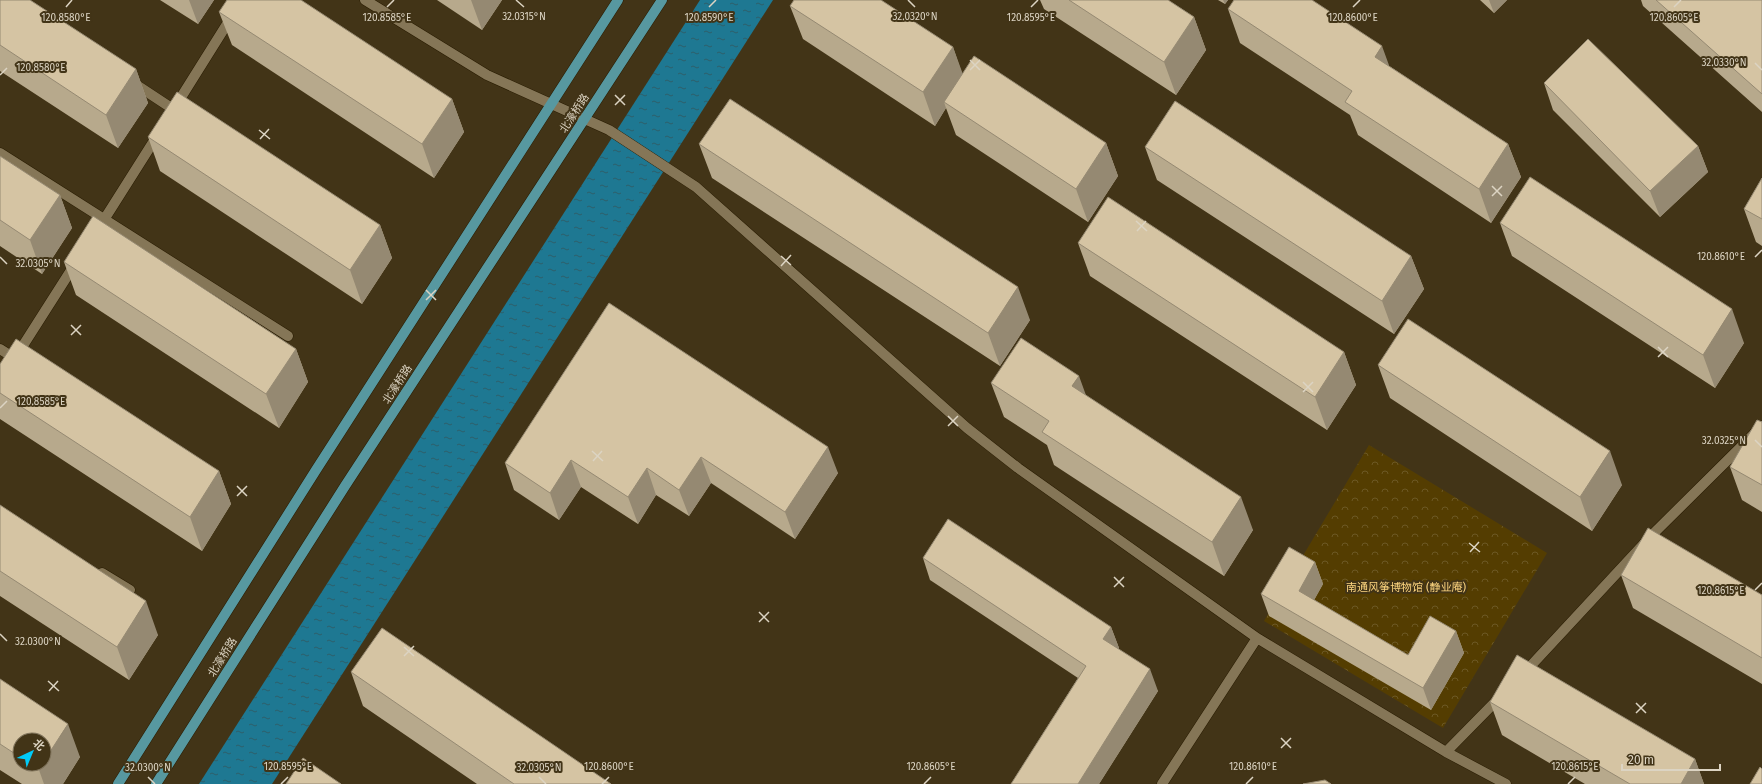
<svg xmlns="http://www.w3.org/2000/svg" width="1762" height="784" font-family="'Fira Sans','Noto Sans SC',sans-serif">
	<defs>
		<pattern id="park-crowns" width="20" height="18" patternUnits="userSpaceOnUse"><rect width="20" height="18" fill="#543d01"/><path d="M2 6a3 3 0 1 1 6 0M12 15a3 3 0 1 1 6 0" fill="none" stroke="#6c5824"/></pattern>
		<pattern id="water-ripples" width="26" height="14" patternUnits="userSpaceOnUse"><rect width="26" height="14" fill="#1e7892"/><path d="M2 4q2-2 4 0t4 0M15 11q2-2 4 0t4 0" fill="none" stroke="#2e5f6a"/></pattern>
	</defs>
	<rect width="100%" height="100%" fill="#423417"/>
	<!-- park -->
	<path fill="url(#park-crowns)" d="M1369 445 1547 553 1443 728 1264 621Z"/>
	<!-- water -->
	<path fill="url(#water-ripples)" d="M700 0H773L272 784H199Z"/>
	<g fill="none" stroke-linecap="round" stroke-linejoin="round">
		<!-- minor casing -->
		<g stroke="#281b00" stroke-width="11">
			<path id="minor" d="M365 0 487 75 609 130 696 187 967 428 1018 468 1257 638 1446 752 1506 784
				M132 82 179 113
				M175 107 242 0
				M0 153 288 336
				M95 234 157 136
				M0 349 19 361
				M17 355 75 264
				M102 573 130 590
				M1524 673 1654 533 1762 426
				M1446 752 1501 696
				M1162 784 1257 638"/>
		</g>
		<!-- major casing -->
		<g stroke="#281b00" stroke-width="11">
			<path id="major" d="M118 784 316 470 618 0
				M156 784 345 486 662 0"/>
		</g>
		<!-- minor -->
		<use href="#minor" stroke="#857657" stroke-width="10"/>
		<!-- major -->
		<use href="#major" stroke="#5798a0" stroke-width="10"/>
	</g>
	<!-- wall -->
	<path fill="#b7a98c" fill-rule="evenodd" d="M0 0 136 69 148 103 118 148 0 71Z
		M160 0H214L198 24Z
		M437 0H502L482 30Z
		M1040 0H1168L1194 17 1206 50 1176 95 1044 9Z
		M1218 0H1228L1225 4Z
		M1480 0H1507L1494 13Z
		M1641 0H1762V112L1643 6Z
		M790 6 953 47 962 74 1106 143 1118 176 1088 222 956 135 946 108 935 126 803 39Z
		M1228 9 1389 66 1508 144 1521 177 1491 223 1358 135 1350 115 1240 43Z
		M219 12 452 99 464 132 434 178 232 45Z
		M1544 83 1698 146 1708 172 1660 217 1553 110Z
		M148 137 380 225 392 258 362 304 160 171Z
		M699 144 1030 320 1000 366 712 178Z
		M1145 147 1411 256 1424 289 1394 334 1157 180Z
		M0 156 60 195 72 228 42 274 0 246Z
		M1762 178V246L1756 242 1744 209Z
		M1500 223 1744 343 1715 388 1512 256Z
		M1078 243 1344 352 1356 385 1327 430 1090 276Z
		M64 262 296 349 308 382 279 428 76 295Z
		M609 303 838 473 795 539 711 483 689 516 656 495 638 524 581 487 559 520 514 490 505 463Z
		M1378 365 1622 485 1592 531 1390 398Z
		M991 383 1086 396 1253 530 1224 576 1054 465 1047 445 1004 417Z
		M0 393 219 471 231 504 202 551 0 419Z
		M1762 422V512L1742 500 1730 467Z
		M0 505 158 635 129 680 0 596Z
		M923 558 1111 627 1119 648 1118 649 1158 691 1099 784H1011L1078 678 930 580Z
		M1315 562 1323 584 1314 600 1408 655 1456 631 1464 653 1431 710 1269 616 1261 594Z
		M1621 575 1762 595V684L1633 608Z
		M351 672 611 784H477L363 706Z
		M0 679 80 757 63 784H22L0 770ZM20 740 44 764H20Z
		M1490 702 1695 759 1704 784H1585L1502 735Z"/>
	<!-- shaded-wall -->
	<path fill="#958972" d="M189 0H214L198 24Z
		M471 0H502L482 30Z
		M1223 0H1228L1225 4Z
		M1489 0H1507L1494 13Z
		M1194 17 1206 50 1176 95 1164 62Z
		M1382 46 1394 79 1375 57Z
		M953 47 965 80 944 102 946 108 935 126 923 92Z
		M136 69 148 103 118 148 106 115Z
		M452 99 464 132 434 178 422 144Z
		M1106 143 1118 176 1088 222 1076 189Z
		M1508 144 1521 177 1491 223 1479 189Z
		M1698 146 1708 172 1660 217 1650 191Z
		M60 195 72 228 42 274 30 240Z
		M380 225 392 258 362 304 350 270Z
		M1411 256 1424 289 1394 334 1382 301Z
		M1018 287 1030 320 1000 366 988 333Z
		M1732 309 1744 343 1715 388 1703 355Z
		M296 349 308 382 279 428 266 394Z
		M1344 352 1356 385 1327 430 1315 397Z
		M1079 376 1091 409 1072 386Z
		M828 447 838 473 795 539 785 512Z
		M1610 451 1622 485 1592 531 1580 497Z
		M701 457 711 483 689 516 679 490Z
		M571 460 581 487 559 520 550 493Z
		M647 468 656 495 638 524 628 497Z
		M219 471 231 504 202 551 190 517Z
		M1241 497 1253 530 1224 576 1212 542Z
		M1315 562 1323 584 1307 613 1299 591Z
		M146 601 158 635 129 680 117 647Z
		M1111 627 1119 648 1110 660 1103 639Z
		M1456 631 1464 653 1431 710 1423 688Z
		M1150 669 1158 691 1099 784H1078Z
		M68 724 80 757 63 784H44L39 770 42 764H44V761Z
		M1695 759 1704 784H1681Z"/>
	<!-- building -->
	<path fill="#d5c4a3" stroke="#958972" d="M0 0H30L136 69 106 115 0 45Z
		M227 0H301L452 99 422 144 219 12Z
		M794 0H881L953 47 923 92 790 6Z
		M1069 0H1168L1194 17 1164 62Z
		M1234 0H1312L1382 46 1375 57 1508 144 1479 189 1345 102 1352 91 1228 9Z
		M1656 0H1762V94Z
		M1588 39 1698 146 1650 191 1544 83Z
		M974 56 1106 143 1076 189 944 102Z
		M177 92 380 225 350 270 148 137Z
		M730 99 1018 287 988 333 699 144Z
		M1175 101 1411 256 1382 301 1145 147Z
		M0 156 60 195 30 240 0 220Z
		M1530 177 1732 309 1703 355 1500 223Z
		M1762 178V219L1744 209Z
		M1108 197 1344 352 1315 397 1078 243Z
		M93 216 296 349 266 394 64 262Z
		M609 303 828 447 785 512 701 457 679 490 647 468 628 497 571 460 550 493 505 463Z
		M1408 319 1610 451 1580 497 1378 365Z
		M1021 338 1079 376 1072 386 1241 497 1212 542 1042 432 1049 421 991 383Z
		M16 339 219 471 190 517 0 393V364Z
		M1757 420 1762 422V485L1730 467Z
		M0 505 146 601 117 647 0 571Z
		M948 519 1111 627 1103 639 1150 669 1078 784H1011L1086 666 923 558Z
		M1648 528 1762 595V658L1621 575Z
		M1289 547 1315 562 1299 591 1408 655 1430 616 1456 631 1423 688 1261 594Z
		M382 628 611 784H514L351 672Z
		M1517 655 1695 759 1681 784H1630L1490 702Z
		M0 679 68 724 44 761V740H20V757L0 744Z
		M303 758 341 784H286Z
		M30 764H42L39 770Z
		M1760 767 1762 769V784H1750Z
		M1325 780 1331 784H1303Z"/>
	<!-- ticks -->
	<path fill="none" stroke="#dcd4c3" stroke-width="1.5" d="M516 0 524 7M908 0 915 7M66 7 72 0M387 7 394 0M709 7 716 0M1031 7 1038 0M1353 7 1360 0M1674 7 1681 0M970 60 980 70M1755 63 1762 70M970 70 980 60M0 75 7 68M615 95 625 105M615 105 625 95M259 130 270 139M260 139 269 129M1492 186 1502 196M1492 196 1502 186M1136 221 1147 231M1137 231 1146 221M781 256 791 265M0 257 7 264M1755 257 1762 250M781 266 791 255M426 290 436 300M426 300 436 290M71 325 81 335M71 335 81 325M1658 347 1668 357M1658 357 1668 347M1303 382 1313 392M1303 392 1313 382M0 408 7 401M948 416 958 426M948 426 958 416M1755 440 1762 447M592 451 603 461M593 461 602 451M237 486 247 496M237 496 247 486M1469 543 1480 552M1470 552 1479 542M1114 577 1124 587M1114 587 1124 577M1755 590 1762 583M759 612 769 622M759 622 769 612M0 634 7 641M404 647 414 656M404 656 414 646M48 681 59 691M49 691 58 681M1636 703 1646 713M1636 713 1646 703M1281 738 1291 748M1281 748 1291 738M148 777 155 784M539 777 546 784M281 784 288 777M602 784 609 777M924 784 931 777M1246 784 1253 777M1568 784 1575 777"/>
	<g text-anchor="middle" stroke-width="4" stroke-linejoin="round" paint-order="stroke">
		<!-- street labels -->
		<g font-size="11" fill="#dcd4c3" stroke="#423417">
			<text transform="translate(574 113) rotate(-57)" y="4">北濠桥路</text>
			<text transform="translate(397 384) rotate(-57)" y="4">北濠桥路</text>
			<text transform="translate(222 657) rotate(-58)" y="4">北濠桥路</text>
		</g>
		<!-- park labels -->
		<g font-size="11" fill="#fdd57f" stroke="#423417">
			<text x="1406" y="591">南通风筝博物馆 (静业庵)</text>
		</g>
	</g>
	<g font-size="10" text-anchor="middle" fill="#dcd4c3" stroke="#423417" stroke-width="4" stroke-linejoin="round" paint-order="stroke">
		<text x="524" y="20">32.0315°N</text>
		<text x="915" y="20">32.0320°N</text>
		<text x="66" y="21">120.8580°E</text>
		<text x="387" y="21">120.8585°E</text>
		<text x="709" y="21">120.8590°E</text>
		<text x="1031" y="21">120.8595°E</text>
		<text x="1353" y="21">120.8600°E</text>
		<text x="1674" y="21">120.8605°E</text>
		<text x="1724" y="66">32.0330°N</text>
		<text x="41" y="71">120.8580°E</text>
		<text x="1721" y="260">120.8610°E</text>
		<text x="38" y="267">32.0305°N</text>
		<text x="41" y="405">120.8585°E</text>
		<text x="1724" y="444">32.0325°N</text>
		<text x="1721" y="594">120.8615°E</text>
		<text x="38" y="645">32.0300°N</text>
		<text x="288" y="770">120.8595°E</text>
		<text x="609" y="770">120.8600°E</text>
		<text x="931" y="770">120.8605°E</text>
		<text x="1253" y="770">120.8610°E</text>
		<text x="1575" y="770">120.8615°E</text>
		<text x="148" y="771">32.0300°N</text>
		<text x="539" y="771">32.0305°N</text>
	</g>
	<!-- north arrow -->
	<g transform="translate(32 752) rotate(44)"><circle r="19" fill="#423417" stroke="#80745c"/>
	<path d="M0-3L7 15L0 10L-7 15Z" fill="#00cbf9"/>
	<text y="-6" font-size="11" font-weight="bold" text-anchor="middle" fill="#dcd4c3">北</text>
	</g>
	<!-- scale -->
	<path d="M1622 764v6h98v-6" fill="none" stroke="#dcd4c3" stroke-width="2"/>
	<text x="1628" y="764" font-size="12" fill="#dcd4c3" stroke="#423417" stroke-width="3" paint-order="stroke">20 m</text>
</svg>
